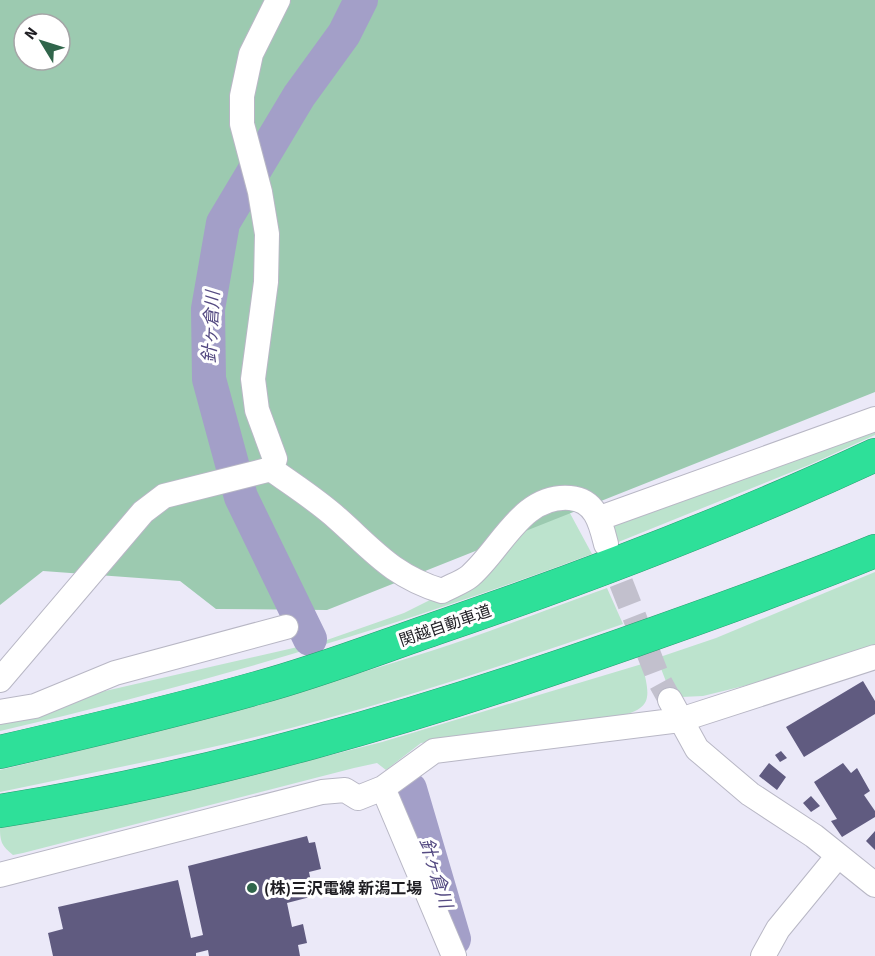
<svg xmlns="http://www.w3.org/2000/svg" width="875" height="956" font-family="'Source Sans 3','Noto Sans JP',sans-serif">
	<rect width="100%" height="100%" fill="#ebe9f8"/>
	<!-- green -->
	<path fill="#bce3cd" d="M875 422V435L809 465 611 545 606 520Z
		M565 504 592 554C398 627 201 684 0 731V715L324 641 404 613 470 580 507 536Z
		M875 572V647L776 678 703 696 681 697 670 692 657 658 716 638Z
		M607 588 623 624C525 658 427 691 328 718 220 748 110 769 0 792V770C145 736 289 696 431 651 490 632 548 609 607 588Z
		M642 664C652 702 651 709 613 718L421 743 386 770 377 763 354 768 23 853 13 855C2 846 0 842 0 828L268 771 382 742Z"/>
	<!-- forest -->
	<path fill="#9ccab0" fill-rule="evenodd" d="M0 0H875V392L327 610 216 609 180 581 43 571 0 605ZM24 24H60V60H24Z"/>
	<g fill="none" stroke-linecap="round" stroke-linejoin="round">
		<!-- river -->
		<path stroke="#a39fc8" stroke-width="34" d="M310 639 241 497 209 379 208 309 223 223 299 96 344 34 361 0
			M410 789 454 939"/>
	</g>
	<!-- building -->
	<path fill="#605b80" d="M863 681 875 701V714L804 757 786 727Z
		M781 751 787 758 780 762 775 755Z
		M769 763 786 777 777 790 759 776Z
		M843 763 851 773 857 768 870 791 864 795 875 811V817L842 837 831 821 837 819 814 782Z
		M811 796 820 806 811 812 803 803Z
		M875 831V850L866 841Z
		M307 836 309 843 315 842 321 869 309 872 314 896 287 903 292 927 303 924 307 943 298 945 300 956H209L208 950 196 953V956H53L48 933 63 929 58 907 178 880 191 938 203 935 188 866Z"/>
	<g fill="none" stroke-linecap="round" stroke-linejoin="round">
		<!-- minor-tunnel -->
		<path stroke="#c2c0cd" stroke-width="24" stroke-dasharray="24 12" stroke-linecap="butt" d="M608 549 659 680 670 700"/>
		<!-- minor casing -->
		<g stroke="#b8b7c5" stroke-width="26">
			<path id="minor" d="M271 469 275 459 257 410 253 379 266 282 267 234 260 192 242 124V96L251 54 278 0
				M271 469C293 485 317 500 338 519 374 551 393 576 442 591 451 586 463 582 470 576 502 548 522 494 570 498 596 500 601 524 606 544
				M600 518 875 419
				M0 680 143 512 164 496 271 469
				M670 700 697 749 750 794 814 836 875 885
				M0 712 35 706 115 673 286 627
				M383 788 454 956
				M0 875 322 792 345 790 358 798 383 788 434 751 680 720 875 657
				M763 956 778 929 837 857"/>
		</g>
		<!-- highway casing -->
		<g stroke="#299c70" stroke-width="34">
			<path id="highway" d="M0 752C86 732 172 712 257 688 317 672 376 649 434 629 584 578 731 522 875 455
				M0 811C210 777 416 717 616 647 703 616 790 586 875 551"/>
		</g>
		<!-- minor -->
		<use href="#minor" stroke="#fff" stroke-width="24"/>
		<!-- highway -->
		<use href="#highway" stroke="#2ee099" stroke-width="33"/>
	</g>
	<!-- markers -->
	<circle fill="#30654b" stroke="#fff" stroke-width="2" cx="252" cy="888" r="6"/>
	<g text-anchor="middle" stroke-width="6" stroke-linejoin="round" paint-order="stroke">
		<!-- street labels -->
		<g font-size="16" fill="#1f1e23" stroke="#fff">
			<text transform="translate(445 625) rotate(-19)" y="6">関越自動車道</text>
		</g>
		<!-- poi labels -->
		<g font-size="16" font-weight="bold" fill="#1f1e23" stroke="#fff" text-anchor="start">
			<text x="264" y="894">(株)三沢電線 新潟工場</text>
		</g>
		<!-- water labels -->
		<g font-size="18" font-style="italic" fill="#544a82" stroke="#fff">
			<text transform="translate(211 327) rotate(-87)" y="6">針ヶ倉川</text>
			<text transform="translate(436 873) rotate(73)" y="6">針ヶ倉川</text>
		</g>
	</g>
	<!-- north arrow -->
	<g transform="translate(42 42) rotate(308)"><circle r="28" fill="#ffffff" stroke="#a5a5a7" stroke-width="1.5"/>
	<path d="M0-4.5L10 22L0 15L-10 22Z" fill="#30654b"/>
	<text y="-9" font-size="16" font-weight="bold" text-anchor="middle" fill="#1f1e23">N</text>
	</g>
</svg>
